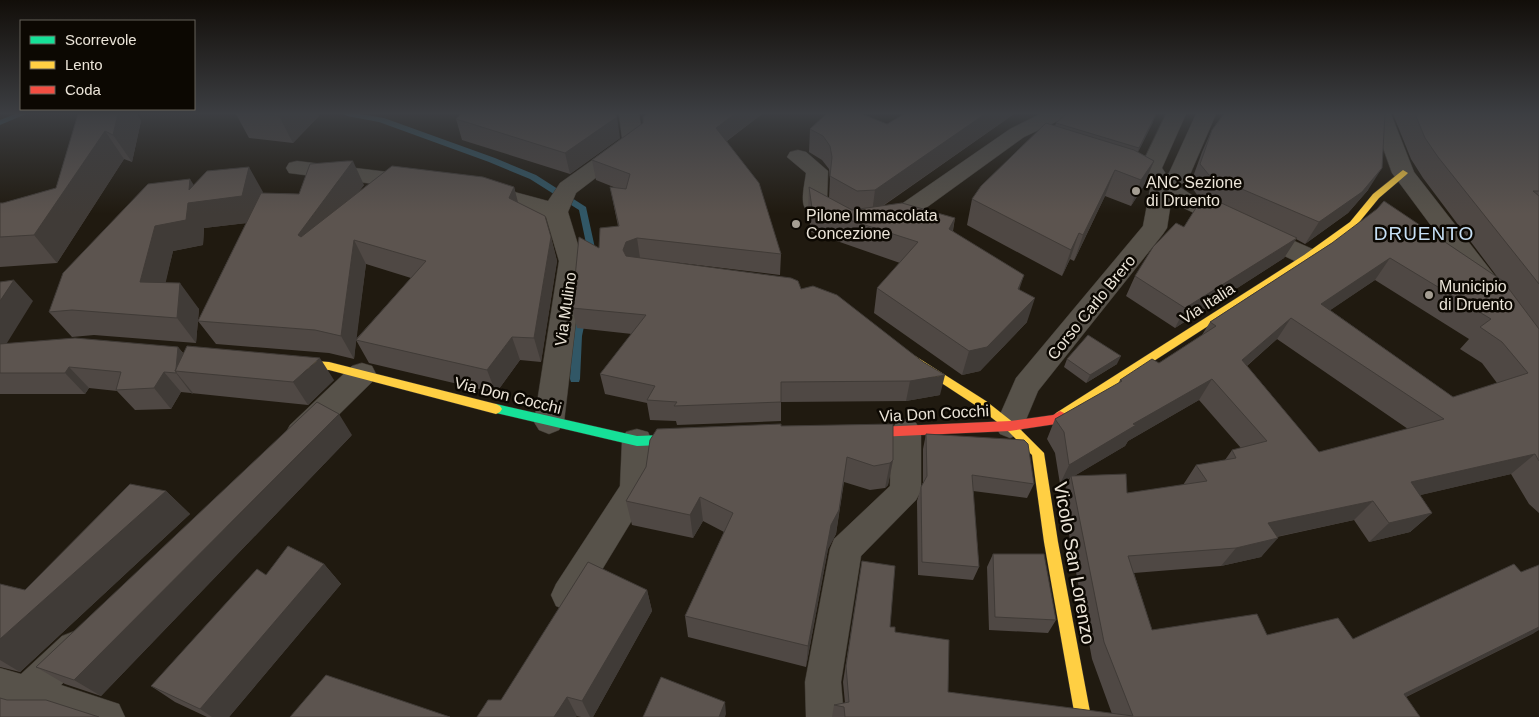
<svg xmlns="http://www.w3.org/2000/svg" width="1539" height="717" font-family="Arial,sans-serif">
	<rect width="100%" height="100%" fill="#201a10"/>
	<g fill="none" stroke-linecap="round" stroke-linejoin="round">
		<!-- stream -->
		<path fill="#315766" fill-rule="evenodd" d="M15 114H26L0 125V120Z
			M343 114H360L384 118 495 158 536 175 586 207 595 248 594 255 590 258 586 255 587 248 579 210 530 179 489 162 379 122 347 116Z
			M581 314 586 317 582 336 580 379 579 382H571L570 379 572 336 576 317Z"/>
		<!-- street casing -->
		<g stroke="#3b362f" stroke-width="1">
			<path id="street" d="M619 114H639L644 141 576 193 568 212 583 261 564 422 559 430 549 434 539 430 534 422 559 261 546 217 473 195 470 190 473 185 481 183 548 201 560 183 622 139Z
				M1040 114H1067L1064 118 1024 137 901 226 881 230 873 227 869 222 873 217 887 214 1010 129Z
				M1166 114H1186L1162 168 1166 174 1169 173 1196 114H1216L1189 177 1186 182 1178 186 1195 197 1317 251 1320 257 1317 263 1308 265 1299 263 1171 202 1167 228 1163 234 1038 391 1020 434 1010 438 1000 434 995 426 1016 378 1143 226 1150 189 1137 178 1143 172 1140 168Z
				M1371 114H1391L1414 172 1499 281 1503 287 1499 293 1490 296 1481 293 1392 173Z
				M798 150 806 152 828 171 827 201 843 211 847 216 843 221C833 224 809 217 804 206 801 198 805 182 806 173L787 157 790 152Z
				M297 161 413 175 421 177 424 182 421 187 413 189 289 173 286 168 289 163Z
				M362 363 372 366 376 374 372 382 310 443 300 446 290 443 285 434 290 425 352 366Z
				M906 419 916 423 921 431V491L916 500 861 556 841 682 844 717H806L805 682 830 549 834 539 890 486 891 431 896 423Z
				M637 429 648 432 652 441 651 489 580 606 568 611 556 606 551 595 556 584 620 486 622 441 626 432Z
				M75 631 88 636 93 648 88 660 61 685 119 704 125 717H43L0 704V668L21 674 62 636Z"/>
		</g>
		<!-- fast casing -->
		<g stroke="#3b362f" stroke-width="1">
			<path id="fast" d="M496 404 637 436 687 434 691 435 693 439 691 443 687 444 637 446 492 412 490 409 492 406Z"/>
		</g>
		<!-- slow casing -->
		<g stroke="#3b362f" stroke-width="1">
			<path id="slow" d="M1403 170 1408 173 1406 175 1379 198 1356 226 1312 259 1064 419H1056L1054 416 1056 413 1304 255 1350 222 1373 194Z
				M912 354 986 401 1014 423 1044 453 1058 542 1091 717H1075L1044 542 1032 455 1006 429 978 407 908 361 906 358 908 355Z
				M287 359 329 362 496 404 500 406 502 409 500 412 496 414 329 370 287 367 283 366 281 363 283 360Z"/>
		</g>
		<!-- jam casing -->
		<g stroke="#3b362f" stroke-width="1">
			<path id="jam" d="M1060 411 1064 413 1066 416 1064 419 1056 424 1010 431 855 438 851 436 849 433 851 430 855 428 1010 421 1053 415Z"/>
		</g>
		<!-- street -->
		<use href="#street" fill="#57524a" fill-rule="evenodd"/>
		<!-- fast -->
		<use href="#fast" fill="#16e098" fill-rule="evenodd"/>
		<!-- slow -->
		<use href="#slow" fill="#ffcf43" fill-rule="evenodd"/>
		<!-- jam -->
		<use href="#jam" fill="#f24e42" fill-rule="evenodd"/>
	</g>
	<!-- wall -->
	<path fill="#4f4844" fill-rule="evenodd" d="M78 114H137L141 121 132 162 124 159 57 263 0 267V203H3L56 188Z
		M236 114H318L319 116 293 143 249 138Z
		M647 114H762L727 141 781 254 780 275 672 262 801 289 940 395 906 401 781 402V421L677 425 676 421 650 420 647 403 605 394 600 374 632 334 577 328 572 308 599 248 618 226 610 187 616 188 596 180 592 160 643 123Z
		M1014 114 883 206 955 218 953 231 1019 290 1027 322 980 371 962 375 874 313 877 288 900 263 811 232 808 212 809 187 829 198 830 179 829 169 822 160 809 152 810 129 887 124Z
		M1223 114H1385L1368 190 1348 213 1305 244 1296 239 1284 258 1175 328 1126 296 1135 276 1184 227 1202 198 1198 196 1190 185 1202 152 1212 130Z
		M1393 114H1539V513L1529 504 1511 474 1420 495 1432 513 1410 532 1369 542 1354 520 1277 537 1261 557 1221 566 1134 573 1152 630 1353 639 1534 633 1406 697 1420 717H832L834 705 845 703 843 682 862 561 890 627 948 692 1112 714 1092 659 1062 496 1070 478 1060 484 1055 453 1047 439 1055 419 1118 384 1120 380 1159 363 1202 335 1210 322 1332 243 1498 278 1423 178 1411 159ZM1375 280 1469 339 1460 349 1482 363 1497 383 1453 397 1330 310ZM1277 339 1408 429 1319 452 1247 366ZM1199 400 1241 448 1232 450 1225 460 1196 465 1183 485 1127 493 1074 476 1125 446 1128 441Z
		M456 119 620 138 570 174 462 140Z
		M1153 122 1138 152 1154 161 1143 187 1131 206 1105 196 1074 261 1070 259 1062 276 967 225 972 199 1055 126 1056 123Z
		M194 185 263 193 299 194 364 185 358 192 514 187 518 202 551 237 557 261 541 362 520 360 496 393 369 363 356 340 354 359 329 353 216 344 198 321 246 223 204 228 203 245 173 251 165 283 199 309 196 343 94 335 72 337 49 312ZM366 264 411 278 356 339Z
		M0 344 178 347 184 354 334 380 308 405 181 392 171 409 135 410 117 391 89 388 85 394H0Z
		M1067 359 1117 364 1086 383 1064 367Z
		M781 426 893 460 888 485 885 488 870 490 844 482 836 534 828 549 806 667 688 637 685 616 724 532 703 521 693 538 632 525 626 501Z
		M926 434 1034 484 1027 498 973 491 979 567 973 580 918 575 917 501 921 487 923 483V449Z
		M352 435 101 696 65 684 36 667Z
		M166 491 190 514 20 672 0 667V584L25 590Z
		M993 554 1056 620 1048 633 989 630 987 567Z
		M324 564 341 584 229 717H207L175 702 151 686 266 575Z
		M647 590 652 611 593 717H581L501 700Z"/>
	<!-- shaded-wall -->
	<path fill="#403b37" d="M118 114H137L141 121 132 162 113 135Z
		M281 114H318L319 116 293 143 279 116Z
		M735 114H762L717 148 716 128Z
		M985 114H1014L872 213 875 190Z
		M1156 114 1153 122 1134 160 1139 148Z
		M617 117 620 138 570 174 565 153Z
		M105 131 124 159 57 263 34 235Z
		M353 161 364 185 311 258 298 235Z
		M1154 161 1143 187 1131 206 1141 180Z
		M249 167 263 192 257 222 204 228 203 245 173 251 160 307 140 282 155 226 189 190 190 179 204 201Z
		M1382 168 1368 190 1348 213 1305 244 1319 222Z
		M1115 170 1105 196 1074 261 1083 235Z
		M514 187 520 211 509 198Z
		M955 218 950 243 949 229Z
		M1079 233 1070 259 1062 276 1071 250Z
		M551 237 557 261 541 362 534 338Z
		M637 238 640 258 629 262 623 250 626 242Z
		M1297 238 1284 258 1175 328 1185 308Z
		M354 240 366 264 354 359 341 336Z
		M1390 258 1375 280 1307 326 1321 304Z
		M1024 275 1016 300 1018 289Z
		M14 280 33 301 7 343 0 344V301Z
		M180 283 199 309 196 343 177 318Z
		M1035 298 1027 322 980 371 962 375 969 351Z
		M1291 318 1277 339 1229 381 1242 360Z
		M512 337 520 360 496 393 487 370Z
		M178 347 194 367 176 371Z
		M1121 356 1117 364 1086 383 1090 375Z
		M320 358 334 380 308 405 293 382Z
		M69 367 89 388 85 394 65 373Z
		M164 372 181 392 171 409 154 388Z
		M176 372 193 393 192 394 176 373Z
		M945 375 940 395 906 401 910 381Z
		M1212 379 1199 400 1128 441 1125 446 1071 478V476L1070 478 1060 484 1069 465 1133 424Z
		M339 414 352 435 101 696 74 680Z
		M1535 454 1511 474 1391 502 1411 482Z
		M847 457 836 534 828 549 806 667 808 646 831 525Z
		M893 460 888 485 885 488 890 463Z
		M166 491 190 514 20 672 0 660V639Z
		M700 497 703 521 693 538 690 515Z
		M1373 501 1354 520 1252 542 1268 523Z
		M1432 513 1410 532 1369 542 1389 523Z
		M1278 538 1261 557 1221 566 1236 548Z
		M324 564 341 584 229 717H212L200 709Z
		M647 590 652 611 593 717H590L582 701Z
		M1539 627V630L1534 633 1380 710 1404 694Z
		M567 697 577 716 576 717H554Z
		M725 702 726 714 725 717H719Z"/>
	<!-- building -->
	<path fill="#5c544f" stroke="#403b37" fill-rule="evenodd" d="M78 114H118L113 135 105 131 34 235 0 237V203H3L56 188Z
		M265 114H281L279 116Z
		M461 114H616L617 117 565 153 456 119Z
		M647 114H735L716 128 759 183 781 254 637 238 626 242 623 250 626 256 791 278 798 281 801 289 813 286 837 295 923 362 945 375 910 381 781 382V402L674 406 677 402 647 400 655 386 600 374 646 315 572 308 579 237 599 248 600 228 619 226 610 187 626 189 630 174 592 160 643 123V117Z
		M826 114H862L887 124 904 114H985L875 190 857 191 830 176 832 157 830 146 823 136 810 129Z
		M1066 114H1156L1139 148 1056 123Z
		M1224 114H1385L1382 168 1362 192 1319 222 1209 175 1200 164 1212 130Z
		M1415 114H1539V191H1533L1539 196V284L1438 157 1425 138Z
		M1046 123 1134 150 1154 161 1141 180 1115 170 1083 235 1079 233 1071 250 972 199 981 186Z
		M347 161H353L298 235 301 237 392 166 483 177 514 187 509 198 545 216 551 237 534 338 512 337 487 370 356 340 426 261 354 240 341 336 315 330 198 321 261 193 299 194 310 164Z
		M249 167 242 196 188 203 186 220 155 226 140 282 180 283 177 318 72 310 49 312 63 273 148 184 190 179 189 190 207 171Z
		M809 187 852 210 902 203 955 218 949 229 1024 275 1018 289 1035 298 987 347 969 351 877 288 918 242 812 208Z
		M1204 195 1297 238 1185 308 1135 276 1153 247 1176 223 1184 227Z
		M1384 201 1503 281 1539 329V461L1535 454 1411 482 1432 513 1389 523 1373 501 1268 523 1278 538 1236 548 1128 556 1152 630 1257 614 1267 635 1338 618 1353 639 1514 564 1521 572 1539 565V627L1404 694 1420 717H845L844 707 834 705 849 702 846 666 862 561 895 566 890 627H895V632L949 640 948 692 1133 716 1104 642 1071 476 1126 474 1127 493 1207 481 1196 465 1236 458 1232 450 1267 441 1212 379 1133 424 1136 425 1069 465 1064 432 1055 419 1122 381 1120 380 1152 359 1159 363 1216 326 1210 322 1332 243 1377 209ZM1390 258 1491 319 1480 327 1502 342 1528 373 1453 397 1321 304ZM1291 318 1444 419 1319 452 1242 360Z
		M14 280 0 301V282Z
		M1088 335 1121 356 1090 375 1067 359Z
		M75 338 178 347 176 369 175 371H176V373L164 372 154 388 116 390 121 372 69 367 65 373H0V344Z
		M187 346 320 358 293 382 175 371Z
		M317 402 339 414 74 680 36 667Z
		M781 424V426L893 424V460L890 463 874 466 847 457 839 510 831 525 808 646 685 616 733 513 700 497 690 515 626 501 646 467 650 440 657 429Z
		M926 434 1024 440 1028 444 1034 484 972 475 979 567 922 562 921 487 927 476Z
		M130 484 166 491 0 639V584L25 590Z
		M288 546 324 564 200 709 151 686 257 569 266 575Z
		M993 554H1044L1056 620 995 617Z
		M588 562 647 590 582 701 567 697 554 717H477L488 700H501Z
		M326 675 450 717H290Z
		M661 677 725 702 719 717H643Z
		M0 698 7 700H46L99 717H0Z"/>
	<!-- sky -->
	<linearGradient id="sky" x2="0" y2="1"><stop stop-color="#120e09"/><stop offset="0.53" stop-color="#3c3e42"/><stop offset="1" stop-color="#3c3e42" stop-opacity="0"/></linearGradient>
	<rect width="1539" height="214" fill="url(#sky)"/>
	<!-- markers -->
	<g fill="#a49d92" stroke="#0c0802" stroke-width="2">
		<circle cx="1136" cy="191" r="5"/>
		<circle cx="796" cy="224" r="5"/>
		<circle cx="1429" cy="295" r="5"/>
	</g>
	<g text-anchor="middle" stroke-width="5" stroke-linejoin="round" paint-order="stroke">
		<!-- poi labels -->
		<g font-size="16" fill="#ebe4d8" stroke="#0c0802" text-anchor="start">
			<text x="1146" y="188">ANC Sezione<tspan x="1146" dy="18">di Druento</tspan></text>
			<text x="806" y="221">Pilone Immacolata<tspan x="806" dy="18">Concezione</tspan></text>
			<text x="1439" y="292">Municipio<tspan x="1439" dy="18">di Druento</tspan></text>
		</g>
		<!-- street labels -->
		<g font-size="16" fill="#ebe4d8" stroke="#0c0802">
			<text transform="translate(1207 303) rotate(-33)" y="6">Via Italia</text>
			<text transform="translate(1091 307) rotate(-51)" y="6">Corso Carlo Brero</text>
			<text transform="translate(565 309) rotate(-82)" y="6">Via Mulino</text>
			<text transform="translate(508 395) rotate(14)" y="6">Via Don Cocchi</text>
			<text transform="translate(934 413) rotate(-3)" y="6">Via Don Cocchi</text>
		</g>
		<!-- quarter labels -->
		<g font-size="19" letter-spacing="1" fill="#c6dff5" stroke="#0c0802">
			<text x="1424" y="240">DRUENTO</text>
		</g>
		<!-- near-street labels -->
		<g font-size="19" fill="#ebe4d8" stroke="#0c0802">
			<text transform="translate(1075 563) rotate(80)" y="7">Vicolo San Lorenzo</text>
		</g>
	</g>
	<!-- legend -->
	<rect x="20" y="20" width="175" height="90" fill="#0c0802" stroke="#656058"/>
	<rect x="30" y="36" width="25" height="8" fill="#16e098" stroke="#656058"/>
	<text x="65" y="45" font-size="15" fill="#ebe4d8">Scorrevole</text>
	<rect x="30" y="61" width="25" height="8" fill="#ffcf43" stroke="#656058"/>
	<text x="65" y="70" font-size="15" fill="#ebe4d8">Lento</text>
	<rect x="30" y="86" width="25" height="8" fill="#f24e42" stroke="#656058"/>
	<text x="65" y="95" font-size="15" fill="#ebe4d8">Coda</text>
</svg>
